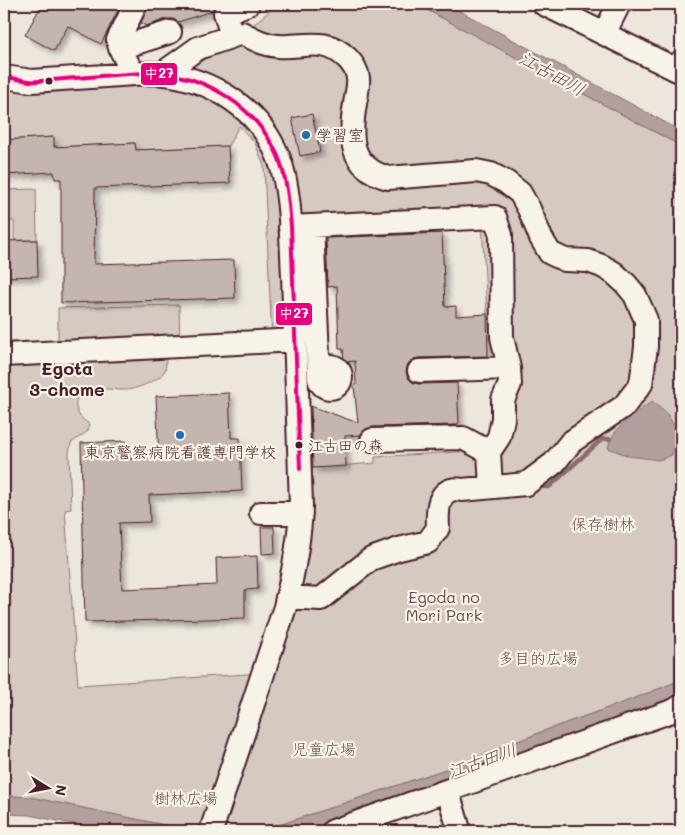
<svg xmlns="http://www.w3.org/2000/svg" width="685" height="835" font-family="Mali,'Klee One',sans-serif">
	<defs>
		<filter id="shadow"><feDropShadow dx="4.5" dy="4.5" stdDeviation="2.5" flood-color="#0004"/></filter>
	</defs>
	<rect width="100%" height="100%" fill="#ece6dd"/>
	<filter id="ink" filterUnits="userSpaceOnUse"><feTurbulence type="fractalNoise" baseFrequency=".02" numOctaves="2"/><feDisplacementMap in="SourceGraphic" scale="10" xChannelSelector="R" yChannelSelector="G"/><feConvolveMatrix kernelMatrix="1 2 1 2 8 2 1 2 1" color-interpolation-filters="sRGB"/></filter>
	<g filter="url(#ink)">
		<!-- green -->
		<path fill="#d5c9c2" stroke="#907476" d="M278 4H416L681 146V680L633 699 549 729 449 768 261 831H193L35 798 11 796 4 797V434L9 433 8 383H4V355L58 352V308L179 305 180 345 165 346C165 353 167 364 165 370 162 379 141 387 132 389 120 392 108 387 97 390 88 391 82 395 76 400 75 412 79 417 89 424L88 431 71 443 69 453 71 509 65 510 78 685 264 673 300 469 375 463V457L473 451 503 419 495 331 487 314 482 222 290 227 296 340 272 341 264 166 255 143 239 126 228 146 136 150 135 143 54 147 53 137 4 140V77L133 74 243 33Z
			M36 189 37 240H14V221H4V190Z"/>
		<!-- water -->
		<path fill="#b39f9d" stroke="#896c6f" d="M416 4H447L681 131V146Z
			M652 401 668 415 677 431 672 455 659 460 629 456 608 448C612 427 636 414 652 401Z
			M681 680V701L666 709 307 831H261L449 768 549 729 633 699Z
			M11 796 30 797 193 831H107L29 815 4 814V797Z"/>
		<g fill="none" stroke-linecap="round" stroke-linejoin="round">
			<!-- stream -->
			<path stroke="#896c6f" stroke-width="4.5" d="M539 487H549L602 439H610"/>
		</g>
		<!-- building -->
		<path fill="#c4b5b0" stroke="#4a1f2b" filter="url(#shadow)" d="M42 4H121L101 44 68 26 54 51 25 35Z
			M149 4H216L212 11 178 22 173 19H166L146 26 141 23Z
			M312 114 320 152 300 156 292 118Z
			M54 137V147L135 143 136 150 228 146 230 183 95 188 94 264 234 260 235 298 61 303V179H55L54 172 4 175V140Z
			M442 233 445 307 456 306V316L487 314 488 356 418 358 413 360 408 364 406 372 408 377 412 382 419 384 457 383 459 423 455 425 372 427 366 429 360 435 345 436 346 466 313 468 311 406 358 423 354 385H356L355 361 344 362 343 349H339L337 286 328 287 326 238Z
			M37 240 38 276 4 277V241Z
			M229 393 231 438H240L242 491 149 495 150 522 119 523 122 589 217 585 216 558 257 556 258 589 245 590V618L85 622 81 443 126 441 127 459 159 458 156 396Z
			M261 527H274L275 553 262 554Z"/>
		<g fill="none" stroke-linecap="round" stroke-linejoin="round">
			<!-- minor casing -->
			<g stroke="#4a1f2b" stroke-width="26">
				<path id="minor" d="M544 4 677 70 681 62
					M604 34 619 4
					M232 36 225 13 248 4
					M120 48 170 32
					M163 73 198 48 242 33C254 39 264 45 278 46 305 48 324 36 347 58 352 63 357 70 358 78 359 86 356 96 355 104 349 139 350 167 388 178L476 171 491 174 506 182 520 193 529 209 541 238 550 253 565 260 588 261 602 266 614 273 626 284 635 295 646 320V347L641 384 624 406 571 442 554 463 526 484 462 490C437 485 437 511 438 528L428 542 399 549 371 559 321 599 287 597
					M133 74 120 48 118 40 136 4
					M4 77 32 81 149 73C204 74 257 105 278 156 291 187 291 241 293 276 296 352 299 429 301 506 300 540 293 574 285 607L211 831
					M312 226 319 376
					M290 227 495 217 501 235 502 337 509 368 510 384 503 400V419L499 437 489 452 491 487
					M4 355 296 340
					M319 377a11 11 0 1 1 22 0a11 11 0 1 1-22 0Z
					M419 371 509 368
					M372 440 463 438 489 452
					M261 513H301
					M448 792 458 826 457 831
					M333 831 675 710 681 706"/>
			</g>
			<!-- minor -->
			<use href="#minor" stroke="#f7f3e8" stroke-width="22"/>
			<!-- bus-1 casing -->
			<g stroke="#f7f3e8" stroke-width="8">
				<path id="bus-1" d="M4 77C13 78 22 80 30 81 41 82 53 80 64 79 92 77 120 74 148 73 202 72 256 106 278 156 287 178 289 203 291 226L300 469"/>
			</g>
			<!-- bus-1 -->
			<use href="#bus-1" stroke="#e5007d" stroke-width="4"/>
		</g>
	</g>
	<!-- markers -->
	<g fill="#4a1f2b" stroke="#f7f3e8" stroke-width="2">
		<circle cx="49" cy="81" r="4.5"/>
		<circle cx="299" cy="445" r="4.5"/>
	</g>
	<g fill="#1f6fb2" stroke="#f7f3e8" stroke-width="2">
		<circle cx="306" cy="135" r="5"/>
		<circle cx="180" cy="435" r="5"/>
	</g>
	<g text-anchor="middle" stroke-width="4.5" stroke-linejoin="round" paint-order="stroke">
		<!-- bus labels -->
		<g font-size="15" fill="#4a1f2b" stroke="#f7f3e8" text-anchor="start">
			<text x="308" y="451">江古田の森</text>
		</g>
		<!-- poi labels -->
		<g font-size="16" fill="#4a1f2b" stroke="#f7f3e8" text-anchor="start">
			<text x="316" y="141">学習室</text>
			<text x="180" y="458" text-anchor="middle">東京警察病院看護専門学校</text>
		</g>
		<!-- park labels -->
		<g font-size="16" fill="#6d4a51" stroke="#f7f3e8">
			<text x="603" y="530">保存樹林</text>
			<text x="444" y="603">Egoda no<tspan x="444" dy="18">Mori Park</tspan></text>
			<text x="538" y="664">多目的広場</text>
			<text x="324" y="755">児童広場</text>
			<text x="186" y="804">樹林広場</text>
		</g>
		<!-- water labels -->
		<g font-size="18" font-style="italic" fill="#6f4c53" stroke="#f7f3e8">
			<text transform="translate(552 74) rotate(29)" y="6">江古田川</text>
			<text transform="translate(482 761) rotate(-19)" y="6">江古田川</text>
		</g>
		<!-- neighbourhood labels -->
		<g font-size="18" font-weight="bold" fill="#4a1f2b" stroke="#f7f3e8">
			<text x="67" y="375">Egota<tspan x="67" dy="21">3-chome</tspan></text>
		</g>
	</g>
	<g stroke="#f7f3e8" stroke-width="2">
		<rect x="140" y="62" width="38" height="24" rx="5" fill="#e5007d"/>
		<rect x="275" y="302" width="38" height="24" rx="5" fill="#e5007d"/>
	</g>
	<g font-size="14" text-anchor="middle" font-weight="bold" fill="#fff">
		<text x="159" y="78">中27</text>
		<text x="294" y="318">中27</text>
	</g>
	<!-- margin -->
	<rect width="685" height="835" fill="none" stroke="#f7f3e8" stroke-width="20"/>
	<rect x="10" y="10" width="665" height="815" fill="none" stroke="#4a1f2b" stroke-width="2" filter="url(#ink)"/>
	<!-- north arrow -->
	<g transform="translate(48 788) rotate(100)" stroke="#f7f3e8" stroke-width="4" paint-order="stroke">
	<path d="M0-4L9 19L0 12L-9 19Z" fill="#4a1f2b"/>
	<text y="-8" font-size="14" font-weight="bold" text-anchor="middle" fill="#4a1f2b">N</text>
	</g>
</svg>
